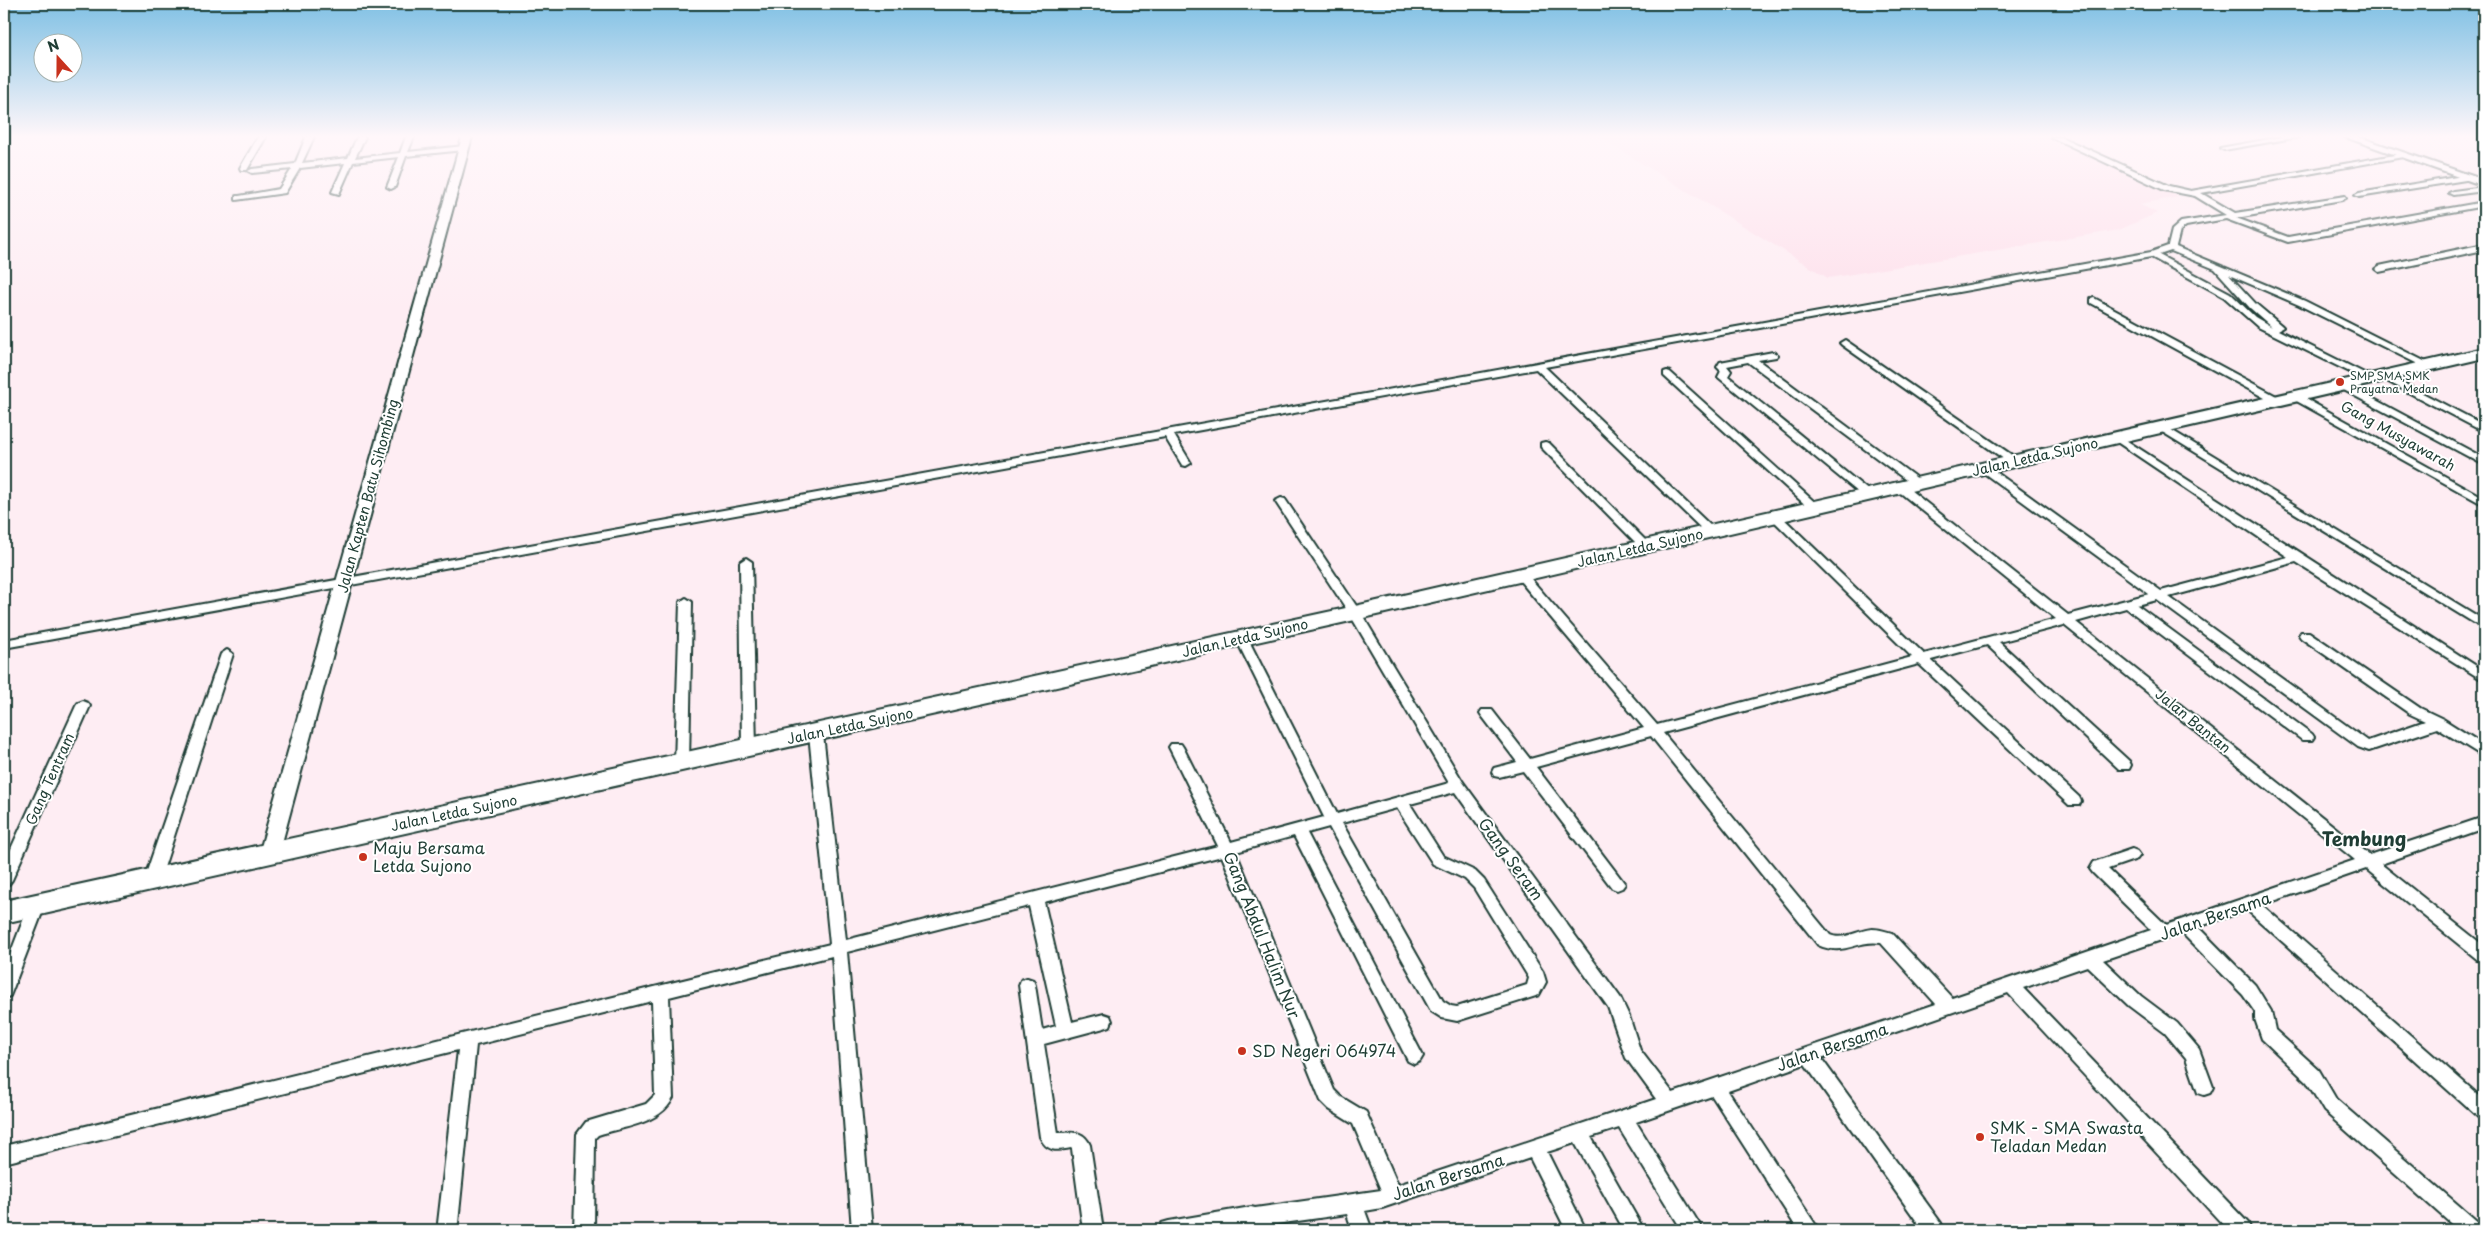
<svg xmlns="http://www.w3.org/2000/svg" width="2488" height="1234" font-family="'Playpen Sans',sans-serif">
	<rect width="100%" height="100%" fill="#feedf3"/>
	<filter id="ink" filterUnits="userSpaceOnUse"><feTurbulence type="fractalNoise" baseFrequency=".02" numOctaves="2"/><feDisplacementMap in="SourceGraphic" scale="10" xChannelSelector="R" yChannelSelector="G"/><feConvolveMatrix kernelMatrix="1 2 1 2 8 2 1 2 1" color-interpolation-filters="sRGB"/></filter>
	<g filter="url(#ink)">
		<!-- built -->
		<path fill="#fde0eb" d="M1599 137H2048L2179 197 2139 204 2157 213 2119 230 1828 278Z"/>
		<g fill="none" stroke-linecap="round" stroke-linejoin="round">
			<!-- minor casing -->
			<g stroke="#1f3d34" stroke-width="4">
				<path id="minor" d="M258 137H266L247 170H241L240 168Z
					M306 137H314L302 163 348 158 357 137H365L355 158 400 153 406 137H414L408 152 464 146 468 148 464 150 406 156 395 187 391 189 387 187 399 157 353 162 339 194 332 192 345 163 300 168 285 193 236 200V196H239L279 189 292 169 252 173 248 171 252 169 295 164Z
					M2051 137H2061L2169 186 2191 191 2406 153V157H2403L2201 193 2235 213 2345 196 2346 198 2342 200 2236 218 2288 237 2484 202V206L2288 242 2226 219 2186 226 2180 231 2176 247 2305 301 2434 366 2429 369 2426 368 2299 305 2229 275 2256 304 2281 325 2283 327 2278 330 2376 379 2374 381H2368L2258 327 2224 297 2151 257 1545 367 1715 530 1717 532 1715 534H1707L1536 369 1174 435 1191 463 1186 466 1182 465 1165 437 4 648V640L2151 252 2168 246 2172 230 2181 222 2226 215 2195 196 2164 190ZM2171 251 2215 269 2250 308 2272 327 2255 317 2230 293 2159 255Z
					M2281 137H2299L2224 150 2220 148Z
					M2469 175 2473 177 2472 179 2359 197 2355 195 2359 193Z
					M2484 187V191L2453 195 2449 193 2453 191Z
					M2484 244V250L2379 272 2375 269 2379 266Z
					M2094 298 2282 399 2283 401 2278 404 2274 403 2091 303V299Z
					M1845 340 2019 460 2020 462 2019 464H2011L1842 345 1840 343Z
					M1773 352 1778 355 1776 357 1758 360 1922 482 1924 484 1922 486H1914L1748 362 1727 366 1731 371 1728 376 1875 496 1873 498H1865L1718 377 1721 371 1717 367 1720 362Z
					M1667 371 1670 372 1819 506 1821 508 1819 510H1811L1664 376V372Z
					M2384 373 2484 425V432L2381 378 2379 376Z
					M2344 383 2484 458V465L2340 388 2339 386Z
					M2297 394 2484 498V505L2293 399 2292 397Z
					M2163 425 2484 620V629L2159 430 2158 428Z
					M2118 435 2484 671V681L2296 562 2169 597 2368 741 2425 721 2410 714 2301 638 2299 635 2301 632H2309L2420 708 2443 719 2484 745V757L2437 728 2369 751 2358 747 2157 600 2137 605 2312 734 2314 737 2312 740H2302L2126 608 2076 622 2370 855 2484 817V828L2381 864 2484 946V962L2478 960 2366 869 2262 905 2484 1100V1119L2478 1117 2247 910 2198 927 2255 985 2271 1011 2275 1030 2319 1070 2336 1099 2479 1223 2482 1230H2458L2324 1111 2307 1082 2262 1039 2255 1019V1012L2243 995 2182 933 2103 960 2141 996 2177 1023 2199 1049 2213 1087 2210 1093 2204 1095 2198 1093 2186 1058 2165 1033 2129 1006 2087 966 2023 988 2248 1223 2251 1230H2228L2008 993 1821 1058 1941 1223 1944 1230H1923L1805 1064 1728 1091 1819 1230H1798L1712 1096 1636 1122 1703 1230H1682L1619 1128 1591 1137 1644 1230H1624L1575 1143 1547 1152 1586 1230H1566L1530 1158 1382 1208 1365 1211 1372 1230H1352L1347 1214 1263 1226 1265 1230H1245V1228L1227 1230H1159L1162 1223 1169 1221 1251 1207 1255 1208 1381 1190 1353 1124 1329 1109 1321 1101 1222 856 1044 902 1072 1022 1104 1014 1110 1016 1112 1021 1110 1026 1104 1028 1044 1044 1058 1133C1071 1133 1083 1129 1090 1145L1103 1230H1083L1072 1149 1071 1148C1056 1151 1047 1152 1040 1137L1019 985 1021 980 1027 978 1033 980 1035 985 1042 1030 1056 1026 1029 906 847 952 872 1230H852L832 956 669 997 673 1098C661 1124 622 1127 598 1135L595 1138 594 1230H574L577 1134 586 1122 646 1104 655 1095 652 1001 476 1045 458 1223 453 1230H441L438 1223 458 1050 4 1163V1146L830 944 809 734 811 731H821L823 734 846 940 1218 846 1169 747 1171 744H1181L1183 747 1231 842 1324 817 1236 639 1242 635 1248 639 1337 814 1449 783 1349 613 1275 501 1281 498 1285 499 1361 613 1463 782 1620 997 1629 1016 1640 1050 1673 1093 1936 1004 1881 943C1857 939 1844 957 1818 945L1651 736 1536 767 1622 880 1625 884 1622 888 1617 890 1612 888 1523 771 1499 777 1494 776 1492 772 1494 768 1517 762 1482 716 1480 713 1482 710H1492L1530 759 1644 728 1515 575 1517 572H1525L1657 725 1912 657 1772 519 1770 517 1772 515H1780L1924 654 2056 619 1897 490 1895 488 1897 486H1905L2068 615 2149 594 1981 471 1980 469 1981 467H1989L2161 591 2288 557 2114 440V436ZM2064 625 2355 860 2166 925 2108 869 2137 859 2140 855 2137 851 2132 849 2094 862 2090 869 2093 873 2151 930 1952 998 1892 933C1885 931 1879 929 1872 929 1858 930 1843 941 1830 935L1663 733 1919 664 2069 805H2079L2081 801 2079 797 1931 660 1987 645 2119 769H2129L2131 765 2129 761 1999 642ZM1455 792 1608 1007 1626 1058 1656 1099 1398 1185 1366 1112 1341 1097 1334 1090 1236 852 1294 836 1408 1061 1414 1064 1420 1061 1423 1056 1307 833 1329 827 1431 1011 1442 1018 1457 1021 1539 995 1546 982 1543 972 1484 880 1475 871 1443 856 1410 804ZM1397 808 1433 864 1465 879 1474 888 1529 978 1527 985 1457 1007 1451 1006 1443 1001 1342 823Z
					M1545 442 1549 443 1650 545 1652 547 1650 549H1642L1541 447V443Z
					M746 558 752 562 756 749 754 752H744L742 749 740 562Z
					M686 598 692 602 689 763 687 767H677L675 763 680 602Z
					M227 650 233 654 160 880 157 884 152 886 147 884 144 880 221 654Z
					M83 701 88 703 90 706 12 880 9 884 4 886V864L76 706 78 703Z
					M37 899 43 901 45 905 12 991 10 996 4 998V970L29 905 31 901Z"/>
			</g>
			<!-- tertiary casing -->
			<g stroke="#1f3d34" stroke-width="4">
				<path id="tertiary" d="M462 137H472L279 854 276 859 269 861 262 859 259 854Z
					M2345 137H2359L2484 180V186Z"/>
			</g>
			<!-- trunk casing -->
			<g stroke="#1f3d34" stroke-width="4">
				<path id="trunk" d="M2484 348V358L1355 620 4 923V901L1355 606Z"/>
			</g>
			<!-- minor -->
			<use href="#minor" fill="#fff" fill-rule="evenodd"/>
			<!-- tertiary -->
			<use href="#tertiary" fill="#fff" fill-rule="evenodd"/>
			<!-- trunk -->
			<use href="#trunk" fill="#fff" fill-rule="evenodd"/>
		</g>
	</g>
	<!-- sky -->
	<linearGradient id="sky" x2="0" y2="1"><stop stop-color="#7fc0e4"/><stop offset="0.44" stop-color="#fff7fa"/><stop offset="1" stop-color="#fff7fa" stop-opacity="0"/></linearGradient>
	<rect width="2488" height="310" fill="url(#sky)"/>
	<!-- markers -->
	<g fill="#c8321e" stroke="#fff" stroke-width="2">
		<circle cx="2340" cy="382" r="5"/>
		<circle cx="363" cy="857" r="5"/>
		<circle cx="1242" cy="1051" r="5"/>
		<circle cx="1980" cy="1137" r="5"/>
	</g>
	<g text-anchor="middle" stroke-width="4" stroke-linejoin="round" paint-order="stroke">
		<!-- far-poi labels -->
		<g font-size="11" fill="#1f3d34" stroke="#fff" text-anchor="start">
			<text x="2350" y="380">SMP,SMA,SMK<tspan x="2350" dy="13">Prayatna Medan</tspan></text>
		</g>
		<!-- street labels -->
		<g font-size="14" fill="#1f3d34" stroke="#fff">
			<text transform="translate(2398 436) rotate(29)" y="5">Gang Musyawarah</text>
			<text transform="translate(2035 457) rotate(-13)" y="5">Jalan Letda Sujono</text>
			<text transform="translate(368 496) rotate(-75)" y="5">Jalan Kapten Batu Sihombing</text>
			<text transform="translate(1640 548) rotate(-13)" y="5">Jalan Letda Sujono</text>
			<text transform="translate(1245 638) rotate(-13)" y="5">Jalan Letda Sujono</text>
			<text transform="translate(2193 721) rotate(39)" y="5">Jalan Bantan</text>
			<text transform="translate(850 726) rotate(-12)" y="5">Jalan Letda Sujono</text>
			<text transform="translate(50 779) rotate(-66)" y="5">Gang Tentram</text>
			<text transform="translate(454 813) rotate(-12)" y="5">Jalan Letda Sujono</text>
		</g>
		<!-- near-poi labels -->
		<g font-size="16" fill="#1f3d34" stroke="#fff" text-anchor="start">
			<text x="373" y="854">Maju Bersama<tspan x="373" dy="18">Letda Sujono</tspan></text>
			<text x="1252" y="1057">SD Negeri 064974</text>
			<text x="1990" y="1134">SMK - SMA Swasta<tspan x="1990" dy="18">Teladan Medan</tspan></text>
		</g>
		<!-- near-street labels -->
		<g font-size="16" fill="#1f3d34" stroke="#fff">
			<text transform="translate(1511 859) rotate(54)" y="6">Gang Seram</text>
			<text transform="translate(2215 916) rotate(-19)" y="6">Jalan Bersama</text>
			<text transform="translate(1262 935) rotate(68)" y="6">Gang Abdul Halim Nur</text>
			<text transform="translate(1832 1047) rotate(-19)" y="6">Jalan Bersama</text>
			<text transform="translate(1448 1177) rotate(-18)" y="6">Jalan Bersama</text>
		</g>
		<!-- district labels -->
		<g font-size="19" font-weight="bold" fill="#1f3d34" stroke="#fff">
			<text x="2364" y="846">Tembung</text>
		</g>
	</g>
	<!-- margin -->
	<rect width="2488" height="1234" fill="none" stroke="#fff" stroke-width="20"/>
	<rect x="10" y="10" width="2468" height="1214" fill="none" stroke="#1f3d34" stroke-width="2" filter="url(#ink)"/>
	<!-- north arrow -->
	<g transform="translate(58 58) rotate(339)"><circle r="24" fill="#ffffff" stroke="#a5b1ae"/>
	<path d="M0-4L9 19L0 12L-9 19Z" fill="#c8321e"/>
	<text y="-8" font-size="14" font-weight="bold" text-anchor="middle" fill="#1f3d34">N</text>
	</g>
</svg>
